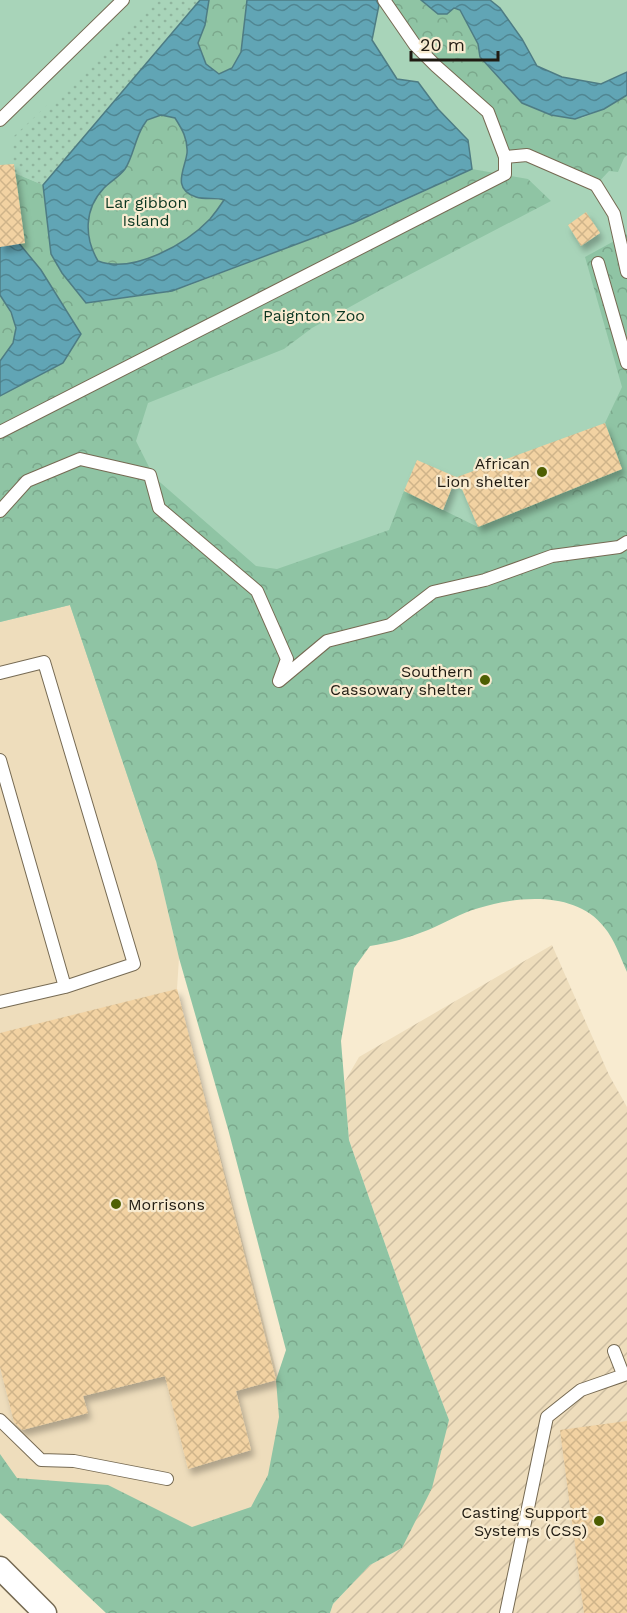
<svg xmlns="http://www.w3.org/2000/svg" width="627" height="1613" font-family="'Work Sans',sans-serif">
	<defs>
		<pattern id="industrial-furrows" width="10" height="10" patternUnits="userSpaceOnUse" patternTransform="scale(1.5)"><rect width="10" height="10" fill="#eeddbc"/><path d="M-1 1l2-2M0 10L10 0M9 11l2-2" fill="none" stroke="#ccbda1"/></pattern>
		<pattern id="forest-crowns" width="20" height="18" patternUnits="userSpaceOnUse" patternTransform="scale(1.5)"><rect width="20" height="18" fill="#8fc4a4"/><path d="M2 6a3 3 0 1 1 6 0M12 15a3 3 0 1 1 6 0" fill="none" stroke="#7ba88c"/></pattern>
		<pattern id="garden-dots" width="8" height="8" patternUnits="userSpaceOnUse" patternTransform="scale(1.5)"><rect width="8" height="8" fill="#a8d4b9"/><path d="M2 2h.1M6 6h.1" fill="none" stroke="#90b59e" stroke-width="1.8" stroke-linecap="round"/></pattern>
		<pattern id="water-waves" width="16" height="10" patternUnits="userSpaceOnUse" patternTransform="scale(1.5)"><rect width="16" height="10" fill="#61a5b5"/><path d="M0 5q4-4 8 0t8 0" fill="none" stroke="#508692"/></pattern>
		<pattern id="building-cross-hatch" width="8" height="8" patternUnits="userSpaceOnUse" patternTransform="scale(1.5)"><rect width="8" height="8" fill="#f2d2a2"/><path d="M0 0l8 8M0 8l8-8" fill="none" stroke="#cfb48a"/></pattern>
		<filter id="shadow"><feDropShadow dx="3.5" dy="6" stdDeviation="3" flood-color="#0004"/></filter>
	</defs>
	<rect width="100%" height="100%" fill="#f8ebd0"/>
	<!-- built -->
	<path fill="#eeddbc" d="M70 604 156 861 179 958 177 989 296 1447 281 1505 207 1542 0 1473V622Z"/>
	<!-- industrial -->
	<path fill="url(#industrial-furrows)" d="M552 945 609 1075 627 1107V1613H330L333 1604 370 1565 402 1548 449 1420 418 1339 349 1140 344 1083 359 1057Z"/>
	<!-- green -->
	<path fill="#a8d4b9" d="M0 0H627V661L156 861 70 605 0 622Z"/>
	<!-- forest -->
	<path fill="url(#forest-crowns)" d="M209 0H247L241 52 232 68 219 75 206 64 198 43 205 25Z
		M384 0H421L427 6 460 10 478 44 480 57 522 103 551 115 582 118 604 109 627 95V155L624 158 618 172 609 171 596 185 555 167 505 157 488 112 436 66Z
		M162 115 175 118C179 123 183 129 185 135 191 151 181 167 182 183L209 199 224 200C220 206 216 213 211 219 187 244 134 274 98 261 85 236 84 210 104 188 110 182 120 176 125 169 133 157 135 139 143 126L147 120Z
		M472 169 528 179 551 201 384 288 312 328 284 349 148 403 136 441 154 477 256 566 277 569 389 530 404 491 478 527 622 469 605 423 622 387 585 257 627 234V972C620 957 615 940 604 927 576 891 518 896 479 908 461 913 445 923 428 930 408 938 390 943 370 946L354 968 341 1041 349 1140 418 1339 449 1420 432 1488 402 1548 370 1565 333 1604 330 1613H106L0 1513V1454L17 1478 108 1485 192 1527 251 1507 268 1475 279 1417 276 1380 286 1350 228 1129 179 958 156 861 70 605 0 622V396L63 363 81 334 41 270 18 242 12 172 43 185 51 254 87 303 161 293 188 286 378 213Z
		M0 295C17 322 23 335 0 361Z"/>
	<!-- garden -->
	<path fill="url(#garden-dots)" d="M160 0H200L43 185 12 172V138Z"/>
	<!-- water -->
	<path fill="url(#water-waves)" stroke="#4e7c84" stroke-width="1.5" fill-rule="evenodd" d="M200 0H209L205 25 198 43 206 64 219 74 232 68 241 52 247 0H376L379 5 372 40 397 79 418 82 438 109 468 140 472 169 353 223 172 291 86 303 62 273 51 254 43 185ZM161 115 175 118C182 129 188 139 187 153 185 169 171 189 196 197 205 200 216 197 224 200 220 206 215 213 210 219 186 244 134 274 98 261 84 237 84 209 104 188 110 182 120 176 125 169 133 157 135 139 143 126L147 120Z
		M421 0H490L500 8 522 39 537 66 562 77 601 84 627 72V95L604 109 575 119 551 115 522 103 480 57 478 44 460 10 454 8 447 14H438Z
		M0 233 18 242 41 270 81 334 63 363 0 396V361L13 343 16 328 11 312 0 295Z"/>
	<!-- building -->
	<path fill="url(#building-cross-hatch)" filter="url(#shadow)" d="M14 164 25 243 0 247V165Z
		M586 212 600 233 581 246 568 225Z
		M605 423 622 469 478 527 457 477Z
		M417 460 456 477 443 510 404 491Z
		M177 989 276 1380 236 1391 251 1450 188 1469 165 1376 83 1396 88 1413 22 1430 14 1422 0 1367V1033Z
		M627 1421V1613H584L560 1430Z"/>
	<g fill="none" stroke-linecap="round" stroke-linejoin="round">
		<!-- service casing -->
		<g stroke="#766a53" stroke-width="14">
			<path id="service" d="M384 0 415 45 436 66 488 112 505 157 527 155 596 185 614 214 627 272
				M0 120 123 0
				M598 263 627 363
				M0 432 505 174V157
				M0 511 27 481 80 459 150 475 159 508 257 591 287 659 279 681 327 641 390 625 433 592 485 580 552 556 619 547 627 542
				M0 673 44 662 134 964 65 987 0 1002
				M0 760 65 987
				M614 1351 623 1374
				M0 1420 41 1460 74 1461 167 1479
				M506 1613 547 1417 581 1390 627 1374"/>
		</g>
		<!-- minor casing -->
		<g stroke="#766a53" stroke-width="25">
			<path id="minor" d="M0 1568 45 1613"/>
		</g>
		<!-- service -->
		<use href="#service" stroke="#fff" stroke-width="12"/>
		<!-- minor -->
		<use href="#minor" stroke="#fff" stroke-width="22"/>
	</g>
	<!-- markers -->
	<g fill="#4e5f02" stroke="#f8ebd0" stroke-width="2">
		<circle cx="542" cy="472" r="6"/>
		<circle cx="485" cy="680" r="6"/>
		<circle cx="116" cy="1204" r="6"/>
		<circle cx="599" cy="1521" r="6"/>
	</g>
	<g text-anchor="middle" stroke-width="4.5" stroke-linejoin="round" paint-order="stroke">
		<!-- park labels -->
		<g font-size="16" fill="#0a3621" stroke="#f8ebd0">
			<text x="146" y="208">Lar gibbon<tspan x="146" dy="18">Island</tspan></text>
			<text x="314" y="321">Paignton Zoo</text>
		</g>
		<!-- poi labels -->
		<g font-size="16" fill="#201b12" stroke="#f8ebd0" text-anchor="end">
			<text x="530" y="469">African<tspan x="530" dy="18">Lion shelter</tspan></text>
			<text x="473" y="677">Southern<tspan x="473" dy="18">Cassowary shelter</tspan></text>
			<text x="128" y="1210" text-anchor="start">Morrisons</text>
			<text x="587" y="1518">Casting Support<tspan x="587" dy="18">Systems (CSS)</tspan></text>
		</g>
	</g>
	<!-- scale -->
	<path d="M411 51v9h87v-9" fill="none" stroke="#201b12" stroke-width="3"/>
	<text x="420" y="51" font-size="18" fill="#201b12" stroke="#f8ebd0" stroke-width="4.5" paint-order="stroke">20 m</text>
</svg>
